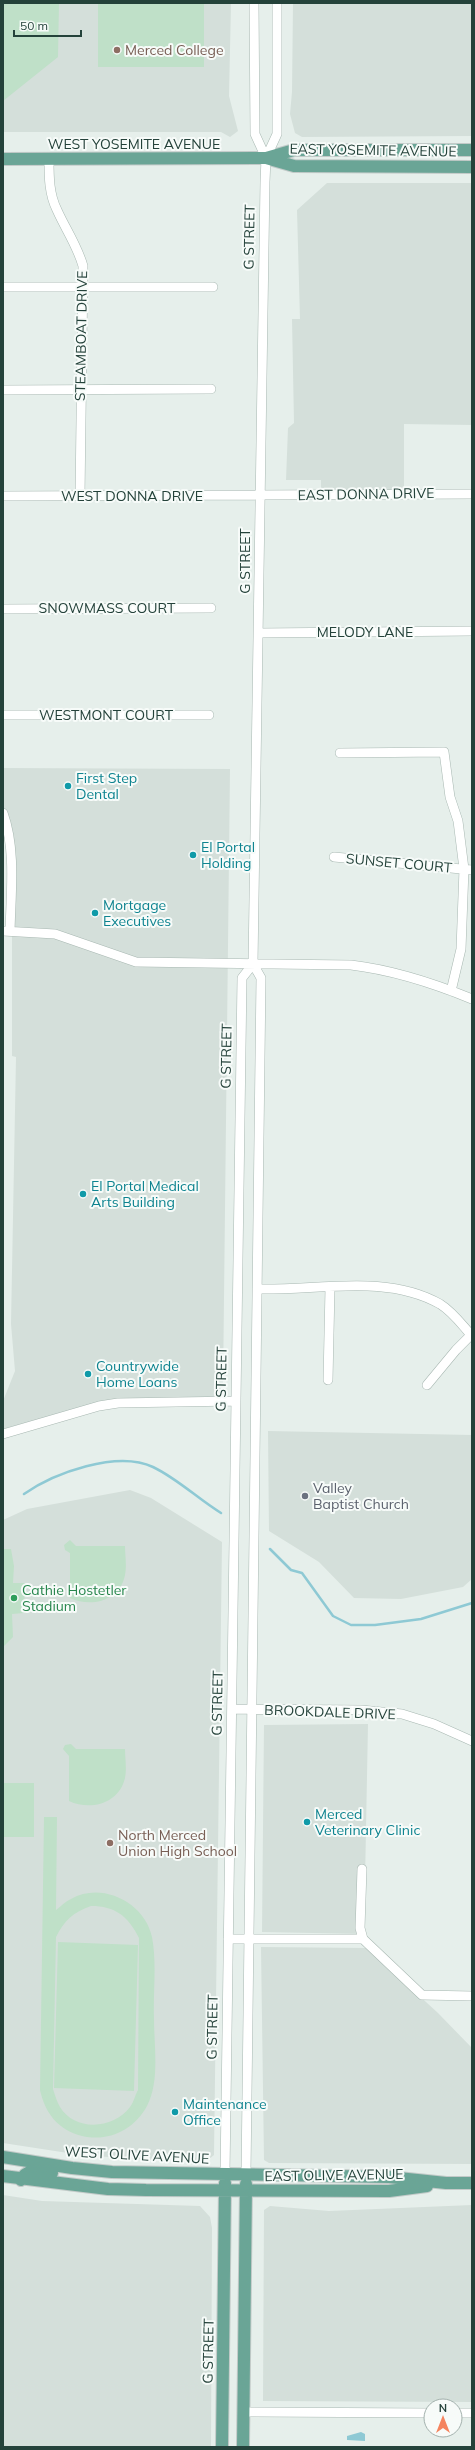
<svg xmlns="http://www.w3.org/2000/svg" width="475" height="2450" font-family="Mulish,sans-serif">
	<rect width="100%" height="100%" fill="#e6efeb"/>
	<!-- built -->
	<path fill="#d4dfda" d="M3 3H231L229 96 238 131 230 137 221 132H3Z
		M293 3H472V136L302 137 295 133 290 114 292 92Z
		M327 183H472V425L404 424V490L321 492V480H286L288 428 294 423 292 319H300L297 210Z
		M3 768 230 769 223 1386 213 1397 107 1400 3 1429V1401L15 1371 11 1324 16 1057 12 1056V912L8 842 3 825Z
		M268 1431 472 1435V1579L463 1587 401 1599 354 1598 319 1562 269 1531Z
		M130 1490 151 1498 222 1542 214 2155 208 2160H150L81 2155 3 2143V1520L27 1509Z
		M368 1724 364 1934 262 1932 264 1725Z
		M261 1947 367 1948 438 2013 472 2048V2164L269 2163 264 2160Z
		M3 2195 42 2201 200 2206 210 2217 212 2228 211 2447H3Z
		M472 2205V2402L263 2401 264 2210 270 2206 329 2211Z"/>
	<!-- green -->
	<path fill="#bfe0c8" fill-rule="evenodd" d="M3 3H59L58 57 3 101Z
		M98 3H204V67H98Z
		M70 1540 76 1546H125C125 1555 127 1566 125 1575 120 1601 91 1608 70 1598V1553L65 1550 64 1545Z
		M3 1549H11L14 1566 13 1583H25L24 1613 12 1614 13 1637 3 1647Z
		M71 1744 76 1749H125C125 1758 127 1769 125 1778 119 1804 90 1811 69 1801V1756L63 1749 65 1745Z
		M3 1783H34V1837H3Z
		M44 1817H57L56 1910C61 1906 66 1901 71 1899 102 1881 145 1903 152 1937 157 1963 153 1993 154 2019 154 2046 160 2081 147 2106 134 2130 109 2142 82 2136 58 2130 45 2113 40 2090ZM91 1906C115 1906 128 1916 139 1938L138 2090C135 2095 134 2102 130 2107 114 2129 75 2132 60 2107 57 2102 55 2095 53 2089L56 1937C64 1921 73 1912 91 1906Z
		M58 1942 138 1945 134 2091 54 2088Z"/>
	<!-- water -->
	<path fill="#8ec9d4" d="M361 2432 365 2434V2441L347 2440V2436Z"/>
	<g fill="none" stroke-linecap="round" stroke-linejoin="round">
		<!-- stream -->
		<path stroke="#8ec9d4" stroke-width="2.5" d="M24 1494C54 1473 117 1450 153 1467 178 1479 198 1499 221 1513
			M270 1549 291 1570 302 1573 333 1616 351 1625H375L421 1619 472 1603"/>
		<!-- minor casing -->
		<g stroke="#a8b8b2" stroke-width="10">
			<path id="minor" d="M254 3 255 134 266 158
				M49 159C49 177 49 194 57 210 66 230 77 245 83 266L80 496
				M3 287H213
				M3 390 211 389
				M3 496 472 494
				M3 609 211 608
				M259 633 472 631
				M3 715H209
				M340 753 444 752 450 797 458 821 464 869 461 949 451 991
				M3 813C16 849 11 892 10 931
				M334 857 472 870
				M3 931 55 934 136 962 351 965C393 970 433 983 472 999
				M257 1289C316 1291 386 1273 440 1304 453 1312 462 1325 472 1336
				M328 1380 330 1288
				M427 1385 456 1350 472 1334
				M3 1434 99 1406 118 1403 236 1401
				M232 1709 361 1710 402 1714 434 1724 472 1741
				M362 1869 360 1928 363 1939 422 1995 472 1996
				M228 1939H363
				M225 2174 242 978 253 964
				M246 2174 261 978 253 964 265 182 266 158 277 134V3
				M243 2412 431 2413
				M455 2413H472"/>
		</g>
		<!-- major casing -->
		<g stroke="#c2cac8" stroke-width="14">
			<path id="major" d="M266 158 294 150H472
				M3 159 266 158 294 166 472 167
				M3 2157 72 2168 112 2172 389 2177 446 2183H472
				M3 2176 108 2189 146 2190 389 2191 427 2186
				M21 2180C28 2167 39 2172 52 2173
				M222 2447 225 2183
				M243 2447 246 2184"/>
		</g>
		<!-- minor -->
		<use href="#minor" stroke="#fff" stroke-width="9"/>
		<!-- major -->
		<use href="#major" stroke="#6aa596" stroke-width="12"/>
	</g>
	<!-- markers -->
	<g fill="#8d6e63" stroke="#f7fbf9" stroke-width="1.5">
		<circle cx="117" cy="50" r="4"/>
		<circle cx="110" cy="1843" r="4"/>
	</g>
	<g fill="#0f9aa8" stroke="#f7fbf9" stroke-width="1.5">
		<circle cx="68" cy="786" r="4"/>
		<circle cx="193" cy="855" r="4"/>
		<circle cx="95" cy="913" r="4"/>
		<circle cx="83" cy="1194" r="4"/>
		<circle cx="88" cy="1374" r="4"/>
		<circle cx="307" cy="1822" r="4"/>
		<circle cx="175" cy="2112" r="4"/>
	</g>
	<circle fill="#6b7280" stroke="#f7fbf9" stroke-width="1.5" cx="305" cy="1496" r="4"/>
	<circle fill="#2e9e5b" stroke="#f7fbf9" stroke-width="1.5" cx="14" cy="1598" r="4"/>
	<g text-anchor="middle" stroke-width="4" stroke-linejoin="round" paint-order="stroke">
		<!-- education labels -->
		<g font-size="14" fill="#785e54" stroke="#f7fbf9" text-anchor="start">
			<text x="125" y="55">Merced College</text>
			<text x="118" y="1840">North Merced<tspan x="118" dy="16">Union High School</tspan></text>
		</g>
		<!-- street labels -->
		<g font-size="14" fill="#24423a" stroke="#f7fbf9">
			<text x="134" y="149">WEST YOSEMITE AVENUE</text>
			<text transform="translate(373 150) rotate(1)" y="5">EAST YOSEMITE AVENUE</text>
			<text transform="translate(249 237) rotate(-89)" y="5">G STREET</text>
			<text transform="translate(81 336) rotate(-89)" y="5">STEAMBOAT DRIVE</text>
			<text transform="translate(366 494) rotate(-1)" y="5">EAST DONNA DRIVE</text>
			<text x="132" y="501">WEST DONNA DRIVE</text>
			<text transform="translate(245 561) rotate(-90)" y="5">G STREET</text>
			<text x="107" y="613">SNOWMASS COURT</text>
			<text x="365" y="637">MELODY LANE</text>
			<text x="106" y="720">WESTMONT COURT</text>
			<text transform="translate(399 863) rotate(5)" y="5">SUNSET COURT</text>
			<text transform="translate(226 1056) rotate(-89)" y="5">G STREET</text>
			<text transform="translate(221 1379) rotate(-89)" y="5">G STREET</text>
			<text transform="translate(217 1703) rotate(-89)" y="5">G STREET</text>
			<text transform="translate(330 1712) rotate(2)" y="5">BROOKDALE DRIVE</text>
			<text transform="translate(212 2027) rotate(-89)" y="5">G STREET</text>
			<text transform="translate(137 2155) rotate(3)" y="5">WEST OLIVE AVENUE</text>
			<text transform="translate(334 2175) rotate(-1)" y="5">EAST OLIVE AVENUE</text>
			<text transform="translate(208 2351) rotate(-89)" y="5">G STREET</text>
		</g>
		<!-- culture labels -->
		<g font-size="14" fill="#0d838f" stroke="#f7fbf9" text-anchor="start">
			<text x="76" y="783">First Step<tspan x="76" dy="16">Dental</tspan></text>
			<text x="201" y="852">El Portal<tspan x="201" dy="16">Holding</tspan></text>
			<text x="103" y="910">Mortgage<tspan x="103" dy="16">Executives</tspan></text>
			<text x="91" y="1191">El Portal Medical<tspan x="91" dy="16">Arts Building</tspan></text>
			<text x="96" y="1371">Countrywide<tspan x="96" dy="16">Home Loans</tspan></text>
			<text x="315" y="1819">Merced<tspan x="315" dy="16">Veterinary Clinic</tspan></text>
			<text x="183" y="2109">Maintenance<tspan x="183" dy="16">Office</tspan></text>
		</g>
		<!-- worship labels -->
		<g font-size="14" fill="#5b616d" stroke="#f7fbf9" text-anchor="start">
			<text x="313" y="1493">Valley<tspan x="313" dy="16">Baptist Church</tspan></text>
		</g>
		<!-- leisure labels -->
		<g font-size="14" fill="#27864d" stroke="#f7fbf9" text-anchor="start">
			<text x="22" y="1595">Cathie Hostetler<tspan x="22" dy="16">Stadium</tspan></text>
		</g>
	</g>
	<!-- border -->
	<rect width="475" height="2450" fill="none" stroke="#24423a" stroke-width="8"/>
	<!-- north arrow -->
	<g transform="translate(443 2418)"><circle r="19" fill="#f7fbf9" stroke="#a3b1ad"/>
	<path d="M0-3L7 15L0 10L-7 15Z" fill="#f4845f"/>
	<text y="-6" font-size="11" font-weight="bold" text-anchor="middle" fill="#24423a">N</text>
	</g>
	<!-- scale -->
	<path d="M14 30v6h67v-6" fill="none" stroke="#24423a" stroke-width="2"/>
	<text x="20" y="30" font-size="12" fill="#24423a" stroke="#f7fbf9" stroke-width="3" paint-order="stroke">50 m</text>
</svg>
